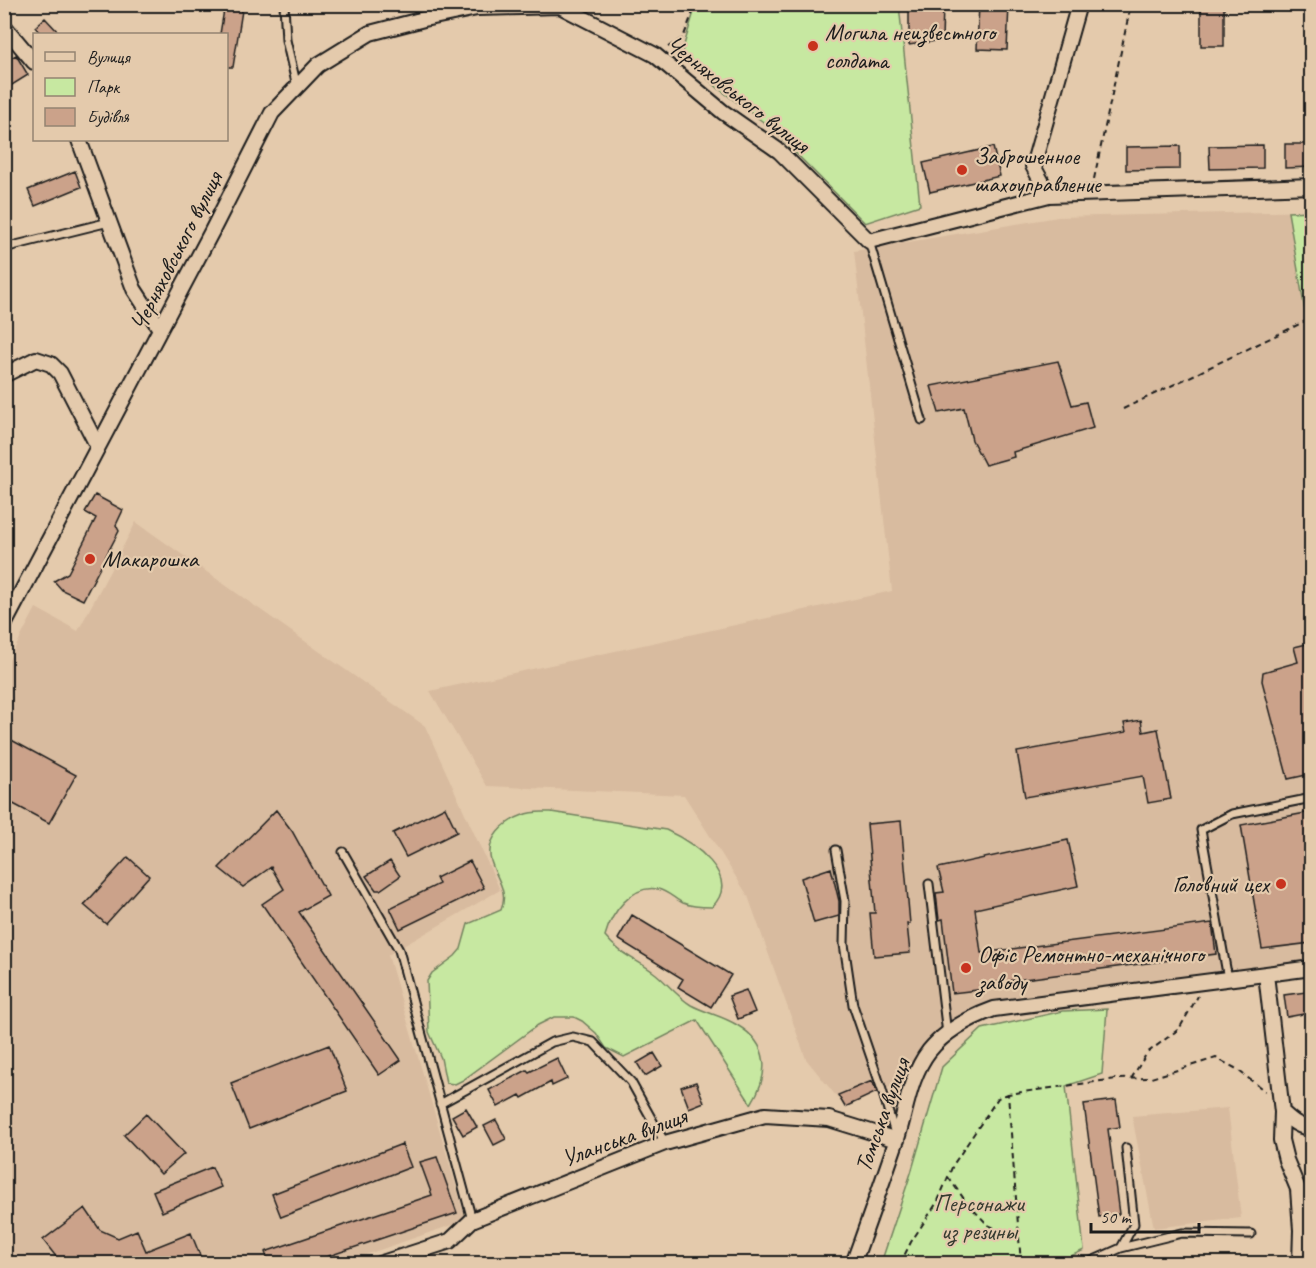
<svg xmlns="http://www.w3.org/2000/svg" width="1316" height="1268" font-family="Caveat,sans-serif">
	<rect width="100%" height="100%" fill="#e4caac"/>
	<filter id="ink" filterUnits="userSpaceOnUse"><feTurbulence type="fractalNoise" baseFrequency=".0167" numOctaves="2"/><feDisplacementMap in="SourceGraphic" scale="12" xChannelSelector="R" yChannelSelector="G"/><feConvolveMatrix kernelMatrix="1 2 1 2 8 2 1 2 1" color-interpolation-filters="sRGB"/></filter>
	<g filter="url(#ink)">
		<!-- built -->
		<path fill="#d8bb9f" d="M1311 211V963L962 1023 890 1087 845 1107 806 1059 748 896 684 795 487 786 430 691 892 591 854 251 1058 217Z
			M136 522 425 726 500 890 388 955 466 1220 342 1263H5L4 669 36 608 78 631Z
			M1228 1108 1241 1218 1154 1228 1132 1116Z"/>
		<!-- green -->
		<path fill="#c7e8a1" stroke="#72825e" stroke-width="1.5" d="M696 5H899L920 205 865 223 770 127 719 89 681 55Z
			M1311 211H1312L1311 346 1288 212Z
			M551 812 666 830C692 842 743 876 712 907 702 907 692 907 683 903 675 899 667 891 658 889 631 884 611 914 605 936 621 956 637 959 656 974 668 984 678 997 691 1005 706 1013 723 1016 737 1025 770 1044 770 1074 751 1104L697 1020 624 1057 606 1048 596 1033 582 1021 574 1017H554L538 1025 463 1080 455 1084 446 1083 441 1058 429 1032 427 981 432 973 455 956 461 949 468 924 501 910C509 891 496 878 491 861 485 838 504 822 523 815 531 811 542 812 551 812Z
			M1107 1009 1102 1074 1066 1086 1084 1250 1056 1263H881L911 1173 942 1067 982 1029 1063 1011Z"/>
		<!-- building -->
		<path fill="#cba28a" stroke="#1c1c1c" stroke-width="1.5" d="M225 4H243L233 67H226V34H220Z
			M909 4H943L942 40 909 45Z
			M979 4H1009L1007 50 977 49Z
			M1201 4H1224V46H1201Z
			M45 18 60 34H41L35 27Z
			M16 55 28 75 4 90V62Z
			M1285 144H1311V167L1285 168Z
			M1263 145V168L1210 169 1209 146Z
			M1180 146V169L1126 170V147Z
			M993 147 1000 176 930 192 923 163Z
			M75 171 81 187 35 206 28 190Z
			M1058 361 1072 405 1086 402 1093 428 1013 452 1014 457 985 465 972 440 964 408 939 413 931 386Z
			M95 495 123 510 116 525 119 531 83 600 62 590 54 581 68 573 96 518 85 512Z
			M1311 643V774L1288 779 1262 681 1263 672 1298 662 1294 647Z
			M1141 720 1143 732 1158 729 1171 799 1148 803 1143 776 1025 797 1017 752 1126 732 1124 723Z
			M4 736 76 775 49 823 4 799Z
			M445 807 457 832 406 857 393 833Z
			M276 810 292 831 328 896 299 912 401 1060 379 1075 262 904 284 889 271 867 243 887 219 868Z
			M1311 812V943L1262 949 1241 825Z
			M901 821 910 924H907L910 953 874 956 870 913H875L867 824Z
			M1068 840 1078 886 975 909 981 953 1212 923 1216 954 985 984 986 989 952 993 943 919 939 920 936 893 944 892 938 868Z
			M128 857 149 876 106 924 84 905Z
			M390 861 400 876 380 890H376L366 876Z
			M470 861 484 888 400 929 390 908 439 884 436 878Z
			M831 868 839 901V916L814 923 801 878Z
			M632 915 731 975 711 1007 678 987 683 979 618 939Z
			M746 990 755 1012 738 1019 729 996Z
			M1306 992 1309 1013 1287 1017 1284 995Z
			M329 1045 347 1091 249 1129 231 1083Z
			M654 1053 662 1066 645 1076 637 1063Z
			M557 1058 567 1079 552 1086 551 1082 522 1098 520 1095 498 1107 489 1090 527 1070 529 1072Z
			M872 1081 877 1092 845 1107 838 1095Z
			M696 1082 704 1102 689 1108 681 1087Z
			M1116 1100 1120 1127 1108 1129 1119 1214 1099 1217 1084 1104Z
			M466 1108 477 1127 463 1135 452 1116Z
			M146 1114 184 1154 161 1174 124 1135Z
			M496 1120 506 1139 494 1145 484 1126Z
			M402 1144 411 1167 281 1217 272 1194Z
			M437 1157 457 1213 308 1263H269L265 1252 432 1195 420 1162Z
			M212 1167 221 1187 162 1212 153 1191Z
			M85 1208 100 1230 118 1238 137 1230 146 1251 191 1233 203 1263H61L43 1240Z"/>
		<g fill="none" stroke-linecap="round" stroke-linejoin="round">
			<!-- lane casing -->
			<g stroke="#1c1c1c" stroke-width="11">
				<path id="lane" d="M284 4 286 40 297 87
					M869 241 922 420
					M4 248 109 222
					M836 850 845 901 844 944 853 1005 882 1090 895 1134
					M343 852 399 950 472 1220
					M929 884 947 1034
					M1228 979 1201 830 1232 814 1312 798
					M440 1104 552 1042 573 1037 593 1042 631 1082 665 1143
					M1121 1248 1182 1233 1251 1234
					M1085 1264 1121 1248 1134 1224 1126 1148"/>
			</g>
			<!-- street casing -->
			<g stroke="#1c1c1c" stroke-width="18">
				<path id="street" d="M4 26 34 62
					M79 140 134 289 160 329
					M1049 195 1033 166 1079 4
					M4 375 36 359 51 364 60 373 98 447
					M4 625 212 231 272 113 318 65 370 33 424 19 477 8 560 6 655 55 723 112 779 151 869 241 1049 195 1312 186
					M1266 974 1282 1112 1281 1140 1286 1160 1298 1189 1301 1230 1300 1264
					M1282 1112C1291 1120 1299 1128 1312 1128
					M379 1264 450 1241 472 1220 665 1143 765 1115 829 1119 897 1140
					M853 1264C868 1223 882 1183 896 1142 906 1112 909 1077 929 1051 946 1030 969 1018 994 1009L1312 968"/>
			</g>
			<!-- path -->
			<path stroke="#1c1c1c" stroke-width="2" stroke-dasharray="6 4.5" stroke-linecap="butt" d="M668 47 683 38 696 4
				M1094 179 1131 4
				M1123 409 1312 318
				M1131 1079 1147 1053 1179 1029 1198 996
				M948 1177 967 1203 988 1225 1019 1239
				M900 1264 911 1242 938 1201 953 1165 998 1098 1008 1094
				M1021 1264 1008 1094 1116 1079 1151 1078 1216 1058 1235 1068 1265 1091"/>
			<!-- lane -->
			<use href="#lane" stroke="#e4caac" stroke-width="7"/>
			<!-- street -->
			<use href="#street" stroke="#e4caac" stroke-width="14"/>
		</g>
	</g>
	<!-- markers -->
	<g fill="#c8321e" stroke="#e4caac" stroke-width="2">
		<circle cx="813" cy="46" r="6"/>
		<circle cx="962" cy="170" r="6"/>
		<circle cx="90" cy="559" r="6"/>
		<circle cx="1281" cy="884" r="6"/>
		<circle cx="966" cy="968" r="6"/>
	</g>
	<g text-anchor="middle" stroke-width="4.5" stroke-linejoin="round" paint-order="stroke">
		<!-- poi labels -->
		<g font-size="24" fill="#1c1c1c" stroke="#e4caac" text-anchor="start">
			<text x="825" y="40">Могила неизвестного<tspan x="825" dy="28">солдата</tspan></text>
			<text x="974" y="164">Заброшенное<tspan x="974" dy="28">шахоуправление</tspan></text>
			<text x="102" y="567">Макарошка</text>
			<text x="1269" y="892" text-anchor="end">Головний цех</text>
			<text x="978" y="962">Офіс Ремонтно-механічного<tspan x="978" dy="28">заводу</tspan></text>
		</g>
		<!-- street labels -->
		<g font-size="24" fill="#1c1c1c" stroke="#e4caac">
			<text transform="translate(738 94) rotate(38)" y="8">Черняховського вулиця</text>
			<text transform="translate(176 251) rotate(-63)" y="8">Черняховського вулиця</text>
			<text transform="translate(882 1115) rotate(-70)" y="8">Томська вулиця</text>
			<text transform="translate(624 1137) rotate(-20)" y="8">Уланська вулиця</text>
		</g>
		<!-- park labels -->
		<g font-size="24" fill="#363b30" stroke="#e4caac">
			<text x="979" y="1211">Персонажи<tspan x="979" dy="28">из резины</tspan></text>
		</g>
	</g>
	<!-- margin -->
	<rect width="1316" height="1268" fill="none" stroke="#e4caac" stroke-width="24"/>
	<rect x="12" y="12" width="1292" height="1244" fill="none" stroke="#1c1c1c" stroke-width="2" filter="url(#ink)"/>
	<!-- legend -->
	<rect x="33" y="33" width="195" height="108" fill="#e4caac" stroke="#948472" stroke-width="1.5"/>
	<rect x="45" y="52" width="30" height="9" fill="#e4caac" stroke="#948472" stroke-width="1.5"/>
	<text x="87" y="63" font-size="18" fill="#1c1c1c">Вулиця</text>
	<rect x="45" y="78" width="30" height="18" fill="#c7e8a1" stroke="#948472" stroke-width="1.5"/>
	<text x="87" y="93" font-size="18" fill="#1c1c1c">Парк</text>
	<rect x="45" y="108" width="30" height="18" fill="#cba28a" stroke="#948472" stroke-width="1.5"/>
	<text x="87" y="123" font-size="18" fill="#1c1c1c">Будівля</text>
	<!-- scale -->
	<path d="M1091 1223v9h108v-9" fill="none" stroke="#1c1c1c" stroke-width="3"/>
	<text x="1100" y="1223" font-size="18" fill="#1c1c1c" stroke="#e4caac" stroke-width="4.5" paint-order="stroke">50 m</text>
</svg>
